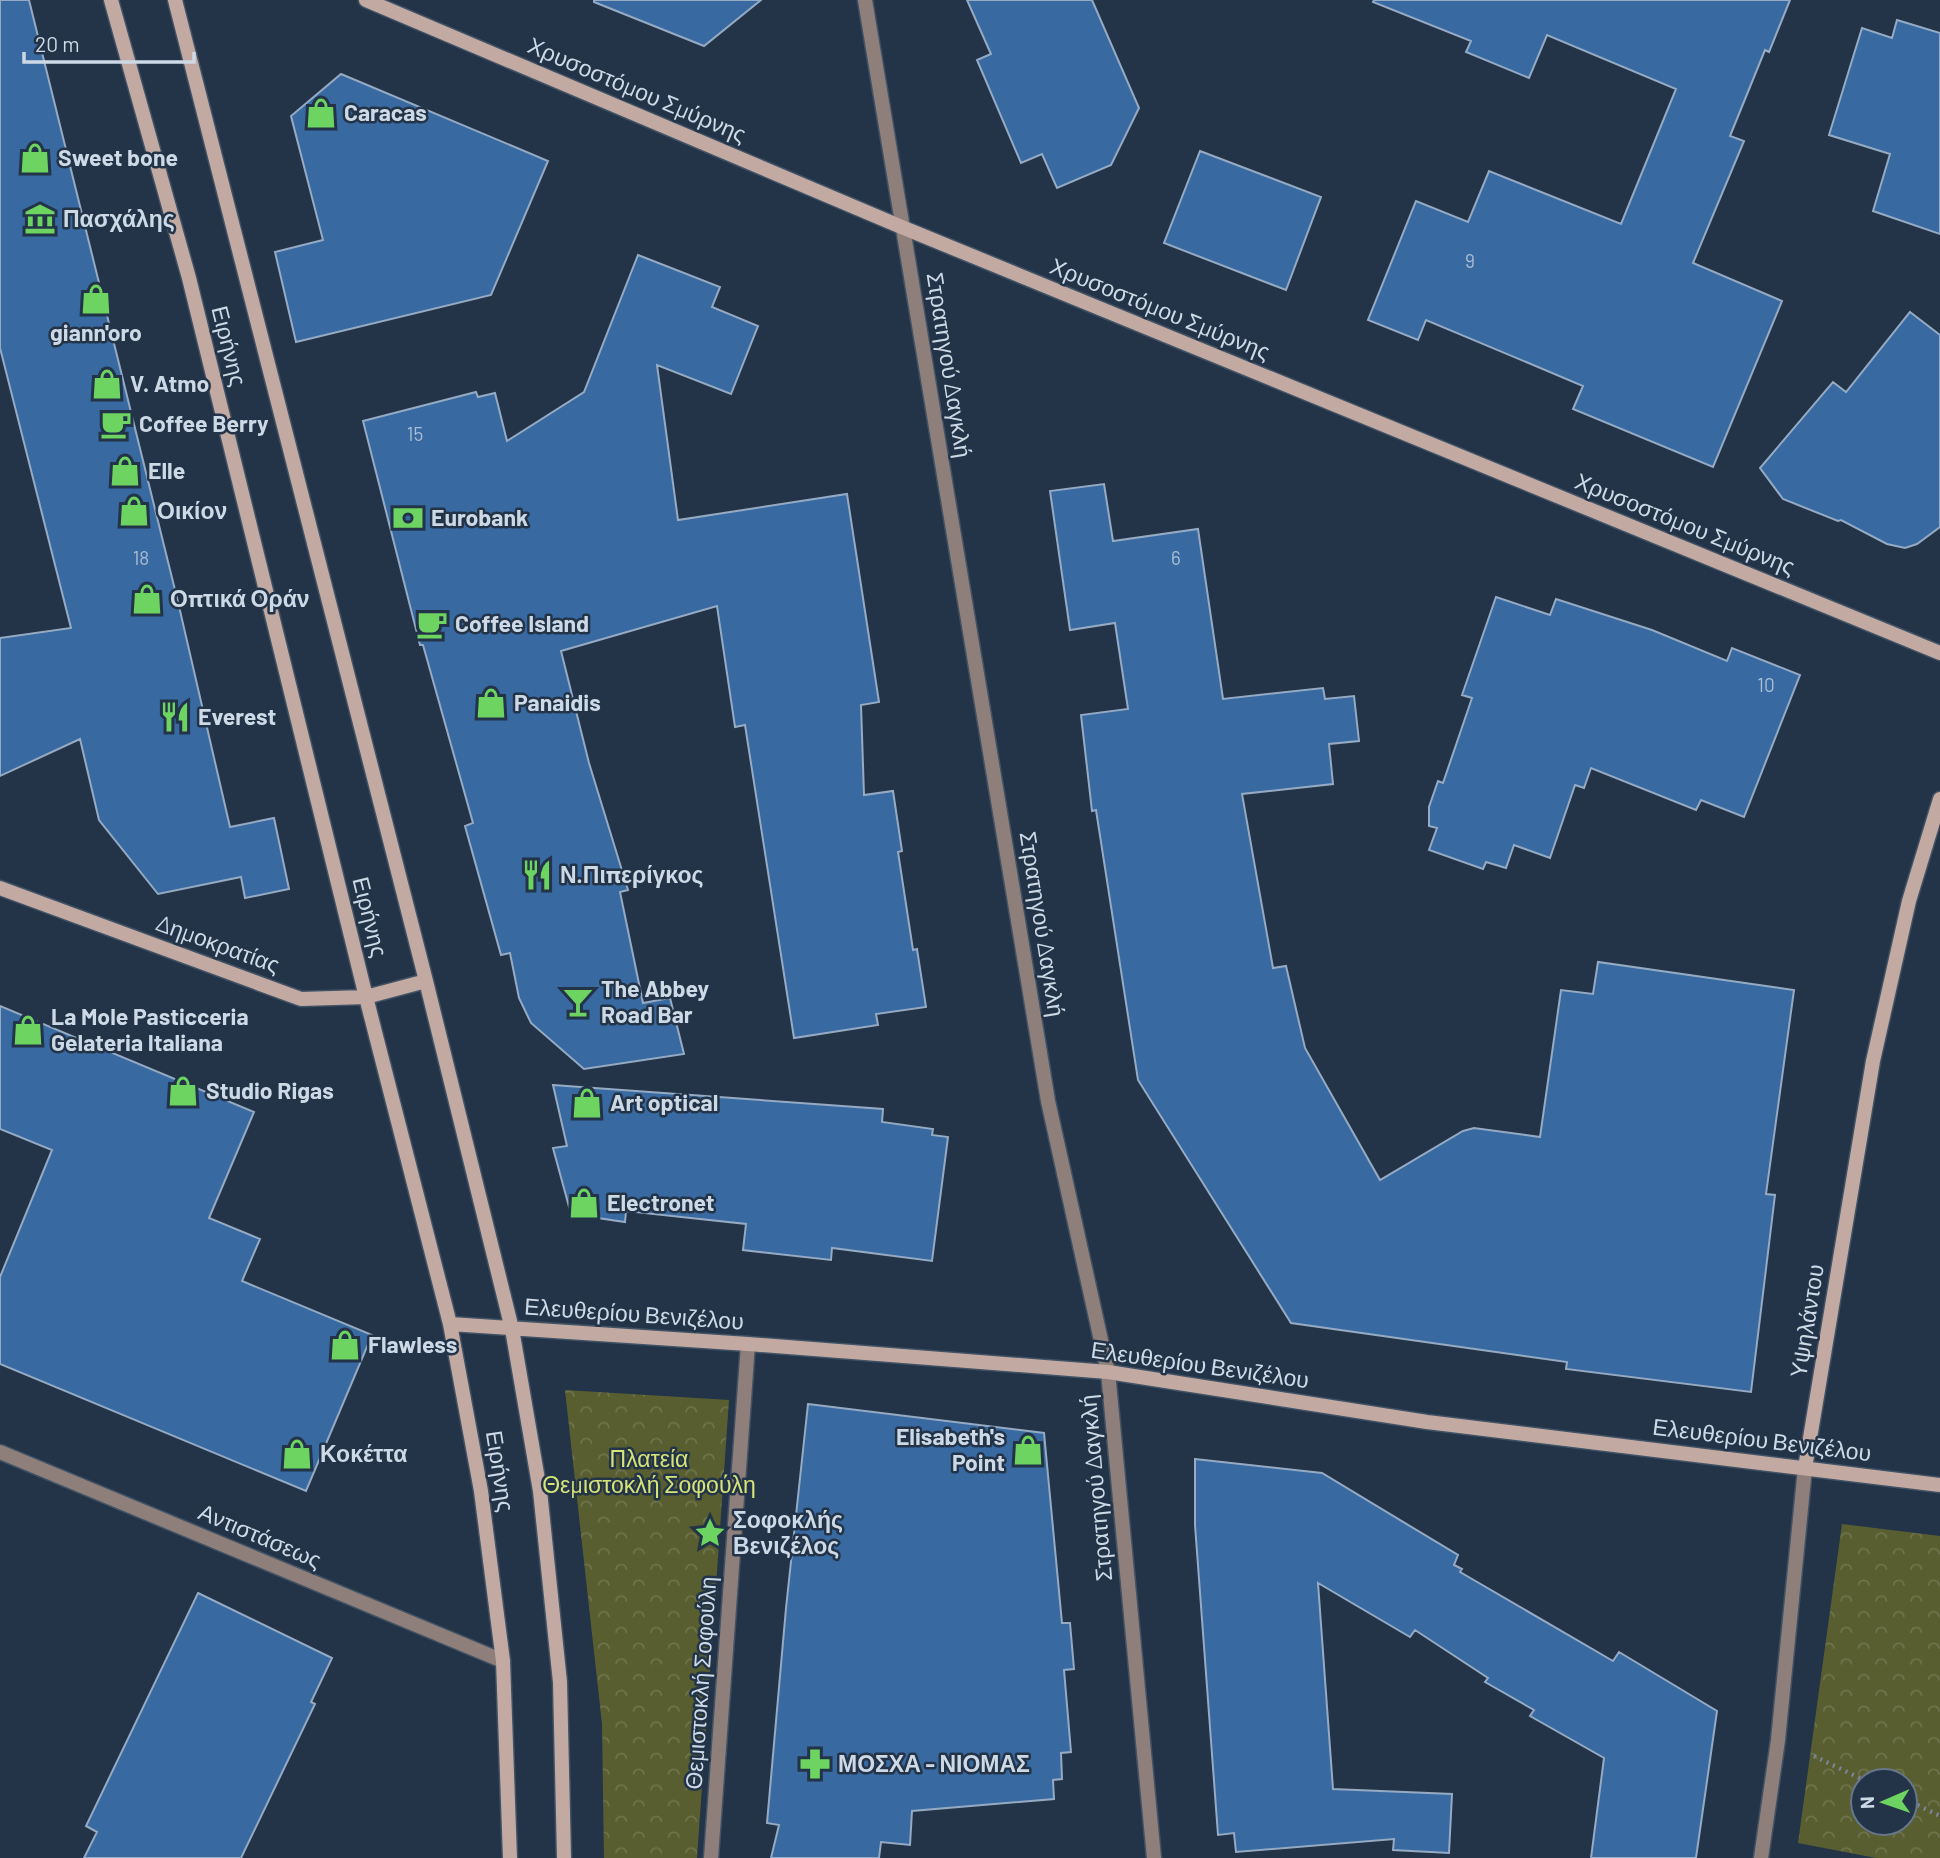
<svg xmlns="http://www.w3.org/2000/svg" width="1940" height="1858" font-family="Barlow,sans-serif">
	<defs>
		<pattern id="park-crowns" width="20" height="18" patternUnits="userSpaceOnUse" patternTransform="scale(1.75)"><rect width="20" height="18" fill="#585e2f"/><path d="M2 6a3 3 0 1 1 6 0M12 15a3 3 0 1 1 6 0" fill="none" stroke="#6f744d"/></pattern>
	</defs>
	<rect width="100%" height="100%" fill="#233449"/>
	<!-- park -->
	<path fill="url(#park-crowns)" fill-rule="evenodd" d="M565 1390 729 1400 697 1858H604L602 1724Z
		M1842 1524 1940 1536V1858H1876L1798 1843ZM1863 1781H1905V1823H1863Z"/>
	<!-- building -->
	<path fill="#3969a1" stroke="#95aac3" stroke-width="2" d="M0 0H29L178 602 230 827 274 818 289 889 245 898 241 877 158 894 99 820 80 739 0 776V638L71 628 0 348Z
		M594 0H761L704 46 594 2Z
		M967 0H1092L1139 108 1111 165 1057 188 1042 154 1021 163 977 60 991 54Z
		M1374 0H1790L1769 52 1765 50 1730 136 1744 141 1693 263 1782 301 1713 467 1573 409 1583 386 1426 320 1418 340 1368 320 1416 201 1468 222 1489 171 1621 224 1676 89 1547 35 1529 78 1466 52 1471 41 1373 2Z
		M1897 20 1940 33V234L1873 211 1890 154 1829 135 1862 28 1892 38Z
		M341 74 548 161 491 295 296 342 275 252 323 240 291 116Z
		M1200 151 1321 197 1286 290 1164 243Z
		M638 255 720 287 712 307 758 326 731 394 657 365 678 520 847 494 879 702 861 705 864 795 893 791 902 851 898 852 913 950 917 949 926 1007 876 1014 878 1025 794 1038 745 725 735 727 717 606 561 651 589 763 628 890 620 892 643 1003 670 998 684 1054 584 1069 531 1023 519 998 510 953 501 955 465 826 473 823 423 645H420L363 421 476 392 478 397 495 393 507 441 584 392Z
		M1910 312 1940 335V527L1917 544 1905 548 1887 544 1841 520 1838 521 1783 499 1760 468 1833 382 1846 392Z
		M1104 484 1113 541 1198 529 1223 699 1323 688 1325 699 1354 696 1359 741 1329 744 1333 784 1242 794 1273 968 1286 966 1305 1048 1380 1180 1463 1131 1474 1128 1540 1137 1561 990 1593 994 1598 962 1794 990 1766 1194 1775 1195 1751 1392 1566 1369 1567 1362 1291 1323 1138 1080 1096 810 1092 811 1081 715 1128 709 1115 623 1070 630 1050 491Z
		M1496 597 1550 615 1556 599 1652 630 1727 661 1732 648 1800 675 1744 817 1701 800 1696 810 1591 768 1584 788 1575 785 1550 858 1514 845 1506 868 1486 862 1483 869 1429 850 1437 828 1429 826V807L1438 781 1443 783 1472 698 1462 695Z
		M0 1006 254 1112 209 1218 260 1239 242 1281 372 1335 306 1491 0 1364V1277L52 1150 0 1129Z
		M553 1085 883 1109 882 1122 933 1129 932 1135 948 1137 932 1261 832 1248 831 1260 743 1250 746 1224 626 1211 625 1222 571 1214 553 1148 567 1146Z
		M808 1404 1044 1433 1062 1623H1070L1074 1669 1064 1670 1071 1752 1061 1753 1062 1779 1053 1780 1054 1799 912 1811 910 1845 881 1842 879 1858H771L779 1825 767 1823 786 1608Z
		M1195 1459 1322 1473 1458 1555 1454 1565 1462 1569 1460 1572 1613 1661 1619 1652 1717 1711 1696 1858H1591L1604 1758 1530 1716 1534 1710 1485 1682 1488 1678 1415 1630 1410 1637 1318 1583 1333 1789 1452 1794 1449 1853 1393 1850 1394 1839 1236 1852 1234 1833 1218 1835 1195 1525Z
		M198 1593 332 1658 311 1702 315 1704 241 1858H84L97 1832 86 1826Z"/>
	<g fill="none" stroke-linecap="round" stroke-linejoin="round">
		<!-- street casing -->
		<g stroke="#425265" stroke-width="17">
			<path id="street" d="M865 0 1048 1101 1108 1372 1154 1858
				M0 1452 503 1661
				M711 1858 748 1344
				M1761 1858 1778 1740 1805 1468"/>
		</g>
		<!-- secondary casing -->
		<g stroke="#425265" stroke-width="17">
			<path id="secondary" d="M111 0 189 278 366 997 450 1324 481 1491 503 1661 510 1858
				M175 0 426 981 512 1329 540 1491 560 1682 564 1858
				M366 0 904 228 1940 653
				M0 888 301 999 366 997 426 981
				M450 1324 748 1344 1108 1372 1427 1422 1940 1485
				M1805 1468 1873 1061 1909 901 1940 799"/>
		</g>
		<!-- path -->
		<path stroke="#798798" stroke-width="4.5" stroke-dasharray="2 5" stroke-linecap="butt" d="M1814 1756 1866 1781
			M1905 1799 1940 1816"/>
		<!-- street -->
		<use href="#street" stroke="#8e7f7a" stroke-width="14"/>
		<!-- secondary -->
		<use href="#secondary" stroke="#c2aaa3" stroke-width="14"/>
	</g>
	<!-- icons -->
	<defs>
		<g id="shop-bare" transform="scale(2.415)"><path d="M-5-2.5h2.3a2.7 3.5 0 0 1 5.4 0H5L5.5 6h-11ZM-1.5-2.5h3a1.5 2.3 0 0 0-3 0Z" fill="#6dd361" stroke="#233449" stroke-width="2.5" paint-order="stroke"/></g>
		<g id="museum-bare" transform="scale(2.415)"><path d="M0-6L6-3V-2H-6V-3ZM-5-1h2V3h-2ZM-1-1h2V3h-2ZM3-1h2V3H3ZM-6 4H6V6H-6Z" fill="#6dd361" stroke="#233449" stroke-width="2.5" paint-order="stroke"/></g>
		<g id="cafe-bare" transform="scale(2.415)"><path d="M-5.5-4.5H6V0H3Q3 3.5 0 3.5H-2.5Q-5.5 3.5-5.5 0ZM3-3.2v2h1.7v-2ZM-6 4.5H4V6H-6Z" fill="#6dd361" stroke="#233449" stroke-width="2.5" paint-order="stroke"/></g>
		<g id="bank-bare" transform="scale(2.415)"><path d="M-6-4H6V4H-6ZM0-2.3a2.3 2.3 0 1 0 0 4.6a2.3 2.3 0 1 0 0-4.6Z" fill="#6dd361" stroke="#233449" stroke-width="2.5" paint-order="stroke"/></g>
		<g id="restaurant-bare" transform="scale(2.415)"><path d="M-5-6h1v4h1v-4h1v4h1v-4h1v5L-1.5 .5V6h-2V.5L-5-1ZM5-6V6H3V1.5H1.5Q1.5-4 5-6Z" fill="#6dd361" stroke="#233449" stroke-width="2.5" paint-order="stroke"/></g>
		<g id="bar-bare" transform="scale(2.415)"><path d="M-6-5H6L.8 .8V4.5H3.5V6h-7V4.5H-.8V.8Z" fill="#6dd361" stroke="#233449" stroke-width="2.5" paint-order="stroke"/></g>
		<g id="sight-bare" transform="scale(2.415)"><path d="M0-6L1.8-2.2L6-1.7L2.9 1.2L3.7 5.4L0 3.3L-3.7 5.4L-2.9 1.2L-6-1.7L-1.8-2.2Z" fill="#6dd361" stroke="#233449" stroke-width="2.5" paint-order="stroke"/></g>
		<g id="pharmacy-bare" transform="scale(2.415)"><path d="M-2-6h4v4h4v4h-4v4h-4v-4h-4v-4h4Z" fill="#6dd361" stroke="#233449" stroke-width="2.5" paint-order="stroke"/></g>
	</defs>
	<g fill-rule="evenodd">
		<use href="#shop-bare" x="321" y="113"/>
		<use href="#shop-bare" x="35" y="158"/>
		<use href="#museum-bare" x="40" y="219"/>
		<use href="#shop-bare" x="96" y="299"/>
		<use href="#shop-bare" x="107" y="384"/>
		<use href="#cafe-bare" x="116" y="424"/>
		<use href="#shop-bare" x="125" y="471"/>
		<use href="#shop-bare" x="134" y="511"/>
		<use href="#bank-bare" x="408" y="518"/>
		<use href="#shop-bare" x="147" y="599"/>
		<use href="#cafe-bare" x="432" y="624"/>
		<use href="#shop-bare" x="491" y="703"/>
		<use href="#restaurant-bare" x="175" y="717"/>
		<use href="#restaurant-bare" x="537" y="875"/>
		<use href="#bar-bare" x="578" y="1002"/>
		<use href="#shop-bare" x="28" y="1030"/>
		<use href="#shop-bare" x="183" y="1091"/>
		<use href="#shop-bare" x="587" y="1103"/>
		<use href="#shop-bare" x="584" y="1203"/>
		<use href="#shop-bare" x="345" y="1345"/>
		<use href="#shop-bare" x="1028" y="1450"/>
		<use href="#shop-bare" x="297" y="1454"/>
		<use href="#sight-bare" x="710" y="1533"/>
		<use href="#pharmacy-bare" x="815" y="1764"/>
	</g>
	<g text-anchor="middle" stroke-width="5" stroke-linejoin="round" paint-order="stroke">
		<!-- number labels -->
		<g font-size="19" fill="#a9bdd5">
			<text x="1470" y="268">9</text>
			<text x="415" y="441">15</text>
			<text x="141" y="565">18</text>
			<text x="1176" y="565">6</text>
			<text x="1766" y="692">10</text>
		</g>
		<!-- street labels -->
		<g font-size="23" fill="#ced9e6" stroke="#233449">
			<text transform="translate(637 90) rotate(23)" y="8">Χρυσοστόμου Σμύρνης</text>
			<text transform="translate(1160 309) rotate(22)" y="8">Χρυσοστόμου Σμύρνης</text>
			<text transform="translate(229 346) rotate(76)" y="8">Ειρήνης</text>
			<text transform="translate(949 365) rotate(81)" y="8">Στρατηγού Δαγκλή</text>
			<text transform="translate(1685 524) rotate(22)" y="8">Χρυσοστόμου Σμύρνης</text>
			<text transform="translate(370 917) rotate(76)" y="8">Ειρήνης</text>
			<text transform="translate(1042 924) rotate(81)" y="8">Στρατηγού Δαγκλή</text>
			<text transform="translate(218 944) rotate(20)" y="8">Δημοκρατίας</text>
			<text transform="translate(634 1314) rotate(4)" y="8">Ελευθερίου Βενιζέλου</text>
			<text transform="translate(1807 1321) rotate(-81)" y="8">Υψηλάντου</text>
			<text transform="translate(1200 1365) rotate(8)" y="8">Ελευθερίου Βενιζέλου</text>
			<text transform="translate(1762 1440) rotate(7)" y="8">Ελευθερίου Βενιζέλου</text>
			<text transform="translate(500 1471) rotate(81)" y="8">Ειρήνης</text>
			<text transform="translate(1096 1488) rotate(-95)" y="8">Στρατηγού Δαγκλή</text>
			<text transform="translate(260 1536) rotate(23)" y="8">Αντιστάσεως</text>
			<text transform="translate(701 1683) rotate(-86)" y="8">Θεμιστοκλή Σοφούλη</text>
		</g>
		<!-- poi labels -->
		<g font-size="23" font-weight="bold" fill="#ced9e6" stroke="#233449" text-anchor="start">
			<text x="344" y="121">Caracas</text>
			<text x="58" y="166">Sweet bone</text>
			<text x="63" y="227">Πασχάλης</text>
			<text x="96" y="341" text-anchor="middle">giann'oro</text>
			<text x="130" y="392">V. Atmo</text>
			<text x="139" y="432">Coffee Berry</text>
			<text x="148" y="479">Elle</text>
			<text x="157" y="519">Οικίον</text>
			<text x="431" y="526">Eurobank</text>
			<text x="170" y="607">Οπτικά Οράν</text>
			<text x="455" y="632">Coffee Island</text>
			<text x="514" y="711">Panaidis</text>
			<text x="198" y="725">Everest</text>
			<text x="560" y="883">Ν.Πιπερίγκος</text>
			<text x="601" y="997">The Abbey<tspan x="601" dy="26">Road Bar</tspan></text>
			<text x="51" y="1025">La Mole Pasticceria<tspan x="51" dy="26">Gelateria Italiana</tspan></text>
			<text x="206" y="1099">Studio Rigas</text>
			<text x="610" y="1111">Art optical</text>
			<text x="607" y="1211">Electronet</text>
			<text x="368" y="1353">Flawless</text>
			<text x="1005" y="1445" text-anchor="end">Elisabeth's<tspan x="1005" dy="26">Point</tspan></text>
			<text x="320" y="1462">Κοκέττα</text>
			<text x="733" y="1528">Σοφοκλής<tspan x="733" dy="26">Βενιζέλος</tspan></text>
			<text x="838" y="1772">ΜΟΣΧΑ - ΝΙΟΜΑΣ</text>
		</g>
		<!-- park labels -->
		<g font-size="23" fill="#d5e377" stroke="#233449">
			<text x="649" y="1467">Πλατεία<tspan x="649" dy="26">Θεμιστοκλή Σοφούλη</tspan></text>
		</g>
	</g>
	<!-- north arrow -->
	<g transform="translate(1884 1802) rotate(268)"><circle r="33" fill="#233449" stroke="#677688" stroke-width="2"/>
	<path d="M0-5L12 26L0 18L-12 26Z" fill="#6dd361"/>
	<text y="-10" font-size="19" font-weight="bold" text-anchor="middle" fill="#ced9e6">N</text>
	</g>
	<!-- scale -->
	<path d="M24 52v10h170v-10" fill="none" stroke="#ced9e6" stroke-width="3.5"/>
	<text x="35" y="52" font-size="21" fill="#ced9e6" stroke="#233449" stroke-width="5" paint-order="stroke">20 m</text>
</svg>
